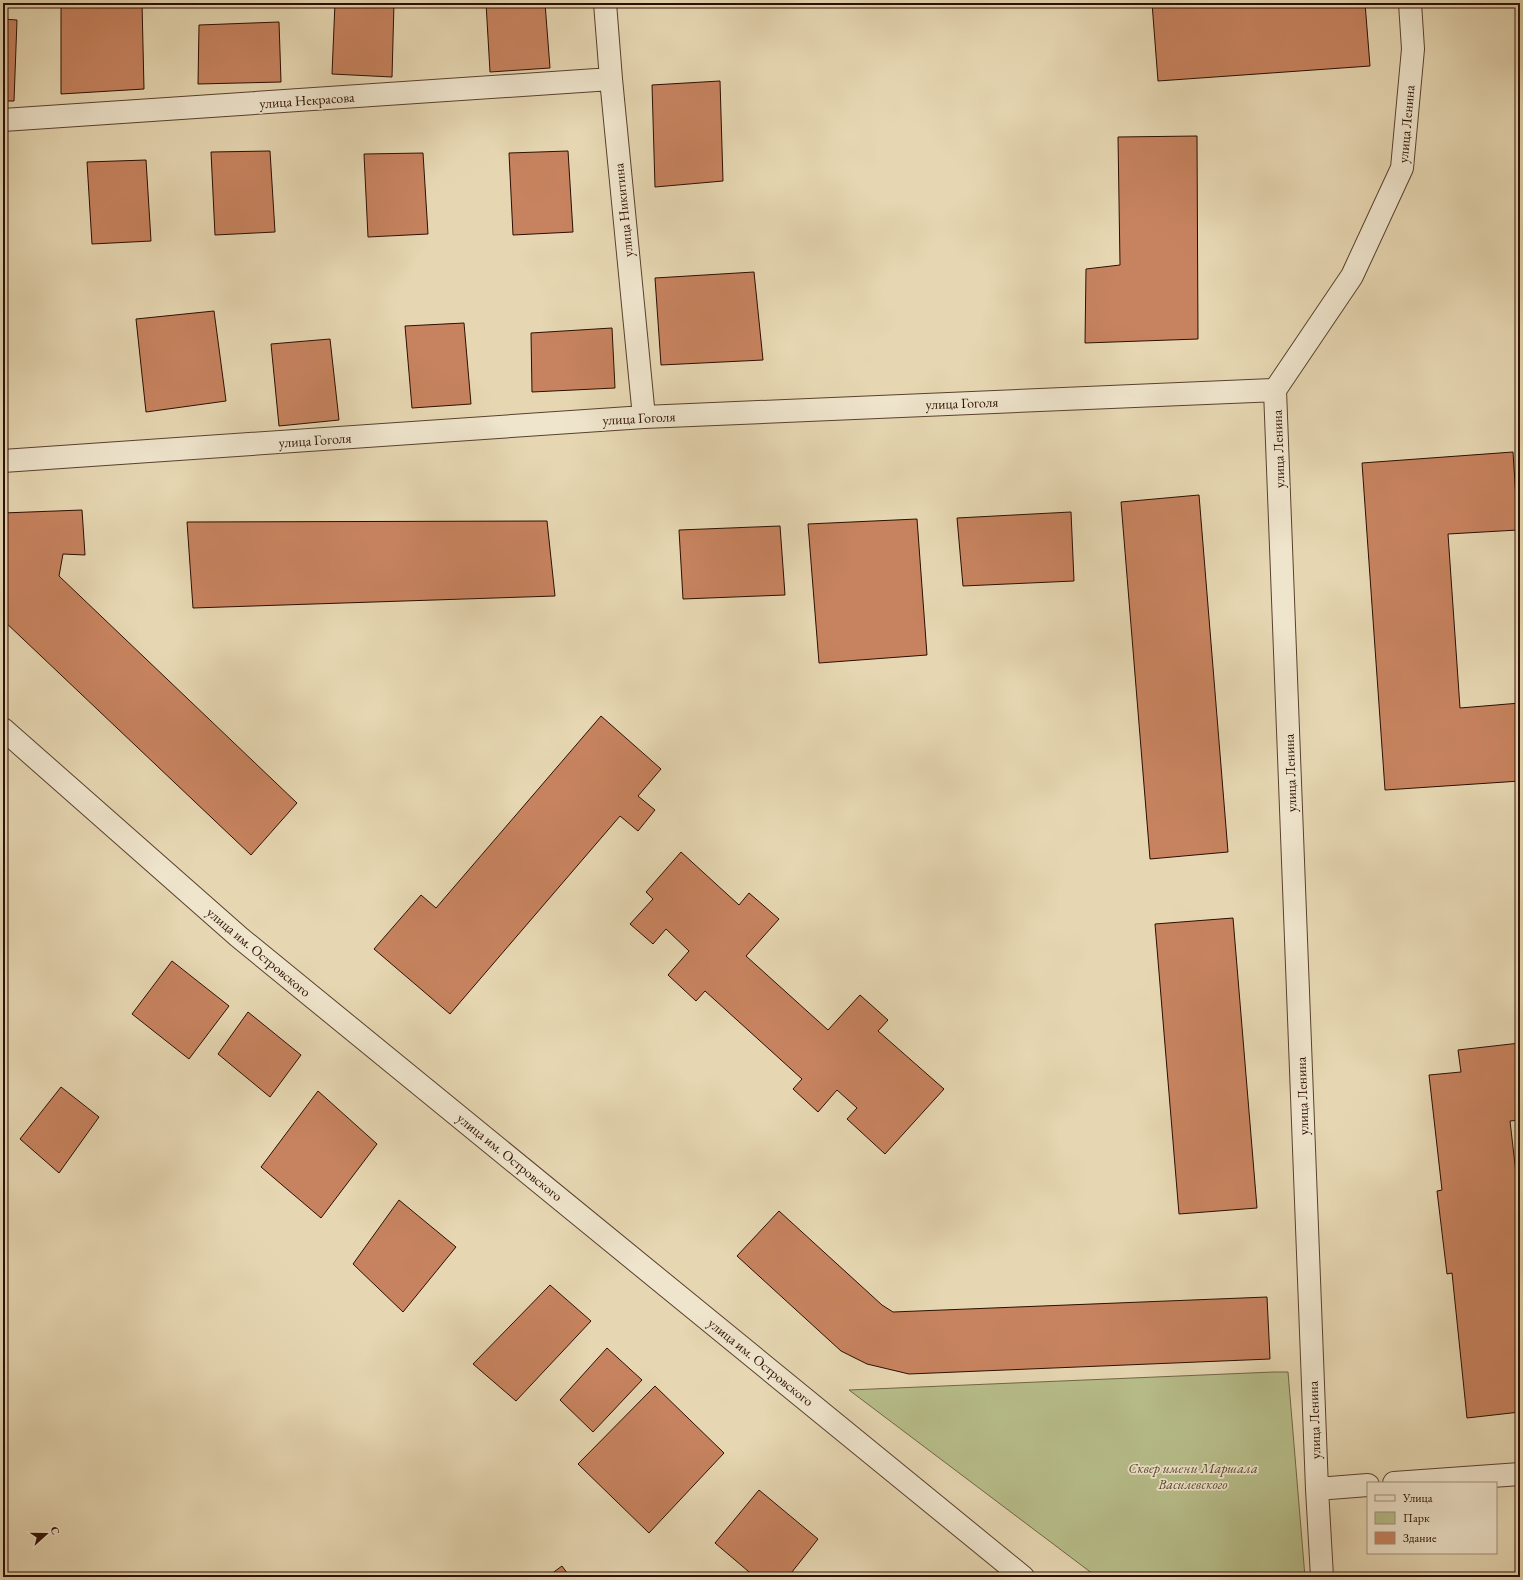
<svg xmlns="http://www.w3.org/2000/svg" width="1523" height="1580" font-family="'EB Garamond',serif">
	<rect width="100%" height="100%" fill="#e6d7b2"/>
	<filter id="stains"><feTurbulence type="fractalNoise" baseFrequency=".005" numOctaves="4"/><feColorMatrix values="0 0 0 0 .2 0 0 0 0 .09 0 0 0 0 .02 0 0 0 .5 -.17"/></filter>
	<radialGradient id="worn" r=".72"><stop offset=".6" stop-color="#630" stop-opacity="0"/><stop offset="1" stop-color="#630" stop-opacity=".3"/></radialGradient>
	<!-- green -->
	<path fill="#b7be8a" stroke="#726646" d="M1274 1372H1288L1305 1577H1097L849 1390Z"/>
	<!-- building -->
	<path fill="#c7835f" stroke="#2c0e01" d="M61 3H142L144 89 61 94Z
		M335 3H394L392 77 332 74Z
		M486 3H545L550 68 490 72Z
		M1152 3H1365L1370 66 1158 81Z
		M3 19 17 20 14 101H3Z
		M279 22 281 82 198 84 199 25Z
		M720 81 723 181 655 187 652 85Z
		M1197 136 1198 339 1085 343 1086 269 1120 265 1118 137Z
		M270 151 275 232 215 235 211 152Z
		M568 151 573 232 513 235 509 153Z
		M423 153 428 234 368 237 364 154Z
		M146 160 151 241 92 244 87 162Z
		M754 272 763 360 661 365 655 278Z
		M214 311 226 401 146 412 136 319Z
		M464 323 471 404 412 408 405 326Z
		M612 328 615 388 532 392 531 333Z
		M330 339 339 420 279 426 271 344Z
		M1513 452 1518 530 1448 534 1460 708 1520 703V781L1385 790 1362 463Z
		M1199 495 1228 852 1150 859 1121 502Z
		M82 510 85 555 63 554 59 576 297 803 251 855 3 620V513Z
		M1071 512 1074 581 963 586 957 518Z
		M917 519 927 655 819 663 808 524Z
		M547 521 555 596 193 608 187 522Z
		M780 526 785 595 683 599 679 530Z
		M601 716 661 769 638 796 655 810 638 831 620 816 450 1014 374 949 421 895 436 908Z
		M681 852 739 905 749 893 779 919 746 956 828 1030 860 995 888 1020 878 1031 944 1089 885 1154 847 1119 857 1108 837 1090 818 1112 793 1089 802 1079 705 991 696 1001 668 975 689 951 666 929 653 944 630 924 653 899 646 892Z
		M1233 918 1257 1208 1179 1214 1155 924Z
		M172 961 229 1006 189 1059 132 1014Z
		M248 1012 301 1055 270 1097 218 1054Z
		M1520 1043V1120L1510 1121 1517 1182H1520V1412L1467 1418 1452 1273 1447 1274 1437 1191 1442 1190 1429 1075 1461 1072 1458 1050Z
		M61 1087 99 1117 59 1173 20 1139Z
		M318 1091 377 1144 321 1218 261 1167Z
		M399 1200 456 1247 403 1312 353 1264Z
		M779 1211 882 1305 893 1312 1267 1297 1270 1359 909 1374 867 1364 841 1351 737 1256Z
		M550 1285 591 1321 516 1401 473 1364Z
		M607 1348 642 1380 593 1432 560 1400Z
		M655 1386 724 1453 649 1533 578 1464Z
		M759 1490 818 1539 788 1577H755L715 1543Z
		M562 1566 570 1577H547Z"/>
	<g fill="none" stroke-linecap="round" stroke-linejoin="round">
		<!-- minor casing -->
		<g stroke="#5a402d" stroke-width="24">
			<path id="minor" d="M605 3 611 79 644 417
				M3 120 611 79
				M3 461 644 417 1275 390
				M1394 1483 1520 1474
				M1317 1489 1368 1485
				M1322 1577 1317 1489 1275 390 1352 276 1402 168 1413 49 1410 3"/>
		</g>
		<!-- tertiary casing -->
		<g stroke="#5a402d" stroke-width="24">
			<path id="tertiary" d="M3 729 239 937 1023 1577"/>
		</g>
		<!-- minor -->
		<use href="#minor" stroke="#efe5cd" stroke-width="22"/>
		<!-- tertiary -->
		<use href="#tertiary" stroke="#efe5cd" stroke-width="22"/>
	</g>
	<g text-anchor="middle" stroke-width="3.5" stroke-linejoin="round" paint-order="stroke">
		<!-- street labels -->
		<g font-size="14" fill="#2c0e01" stroke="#efe5cd">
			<text transform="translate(307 100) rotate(-4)" y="5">улица Некрасова</text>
			<text transform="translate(1406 124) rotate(-85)" y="5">улица Ленина</text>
			<text transform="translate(623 210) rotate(-96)" y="5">улица Никитина</text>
			<text transform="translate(962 403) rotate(-2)" y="5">улица Гоголя</text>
			<text transform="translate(639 418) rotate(-3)" y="5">улица Гоголя</text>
			<text transform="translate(315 440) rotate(-4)" y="5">улица Гоголя</text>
			<text transform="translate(1278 449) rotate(-92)" y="5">улица Ленина</text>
			<text transform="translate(1290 773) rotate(-92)" y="5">улица Ленина</text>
			<text transform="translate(259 952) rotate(40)" y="5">улица им. Островского</text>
			<text transform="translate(1302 1096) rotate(-92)" y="5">улица Ленина</text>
			<text transform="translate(510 1157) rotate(39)" y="5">улица им. Островского</text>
			<text transform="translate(761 1362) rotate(39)" y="5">улица им. Островского</text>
			<text transform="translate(1314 1420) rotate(-92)" y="5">улица Ленина</text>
		</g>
		<!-- park labels -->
		<g font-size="14" font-style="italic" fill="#5d4c31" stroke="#efe5cd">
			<text x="1193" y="1473">Сквер имени Маршала<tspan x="1193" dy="16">Василевского</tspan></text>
		</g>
	</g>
	<!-- margin -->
	<rect width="1523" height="1580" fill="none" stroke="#e6d7b2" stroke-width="16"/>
	<rect x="4" y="4" width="1515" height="1572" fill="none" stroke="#2c0e01" stroke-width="2"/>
	<rect x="8" y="8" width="1507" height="1564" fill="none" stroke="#2c0e01"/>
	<!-- legend -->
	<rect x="1367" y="1482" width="130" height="72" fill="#efe5cd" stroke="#a18f7b"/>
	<rect x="1375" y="1495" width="20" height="6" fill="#efe5cd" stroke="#a18f7b"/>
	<text x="1403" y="1502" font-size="12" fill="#2c0e01">Улица</text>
	<rect x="1375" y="1512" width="20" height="12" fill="#b7be8a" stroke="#a18f7b"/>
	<text x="1403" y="1522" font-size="12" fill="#2c0e01">Парк</text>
	<rect x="1375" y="1532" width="20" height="12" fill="#c7835f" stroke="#a18f7b"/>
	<text x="1403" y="1542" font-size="12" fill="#2c0e01">Здание</text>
	<!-- north arrow -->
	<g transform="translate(46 1534) rotate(69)" stroke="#efe5cd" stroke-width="3" paint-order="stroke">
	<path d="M0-3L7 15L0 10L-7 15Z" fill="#2c0e01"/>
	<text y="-6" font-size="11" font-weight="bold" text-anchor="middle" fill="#2c0e01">С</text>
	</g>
	<rect width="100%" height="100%" filter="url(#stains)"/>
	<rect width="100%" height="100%" fill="url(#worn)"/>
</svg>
